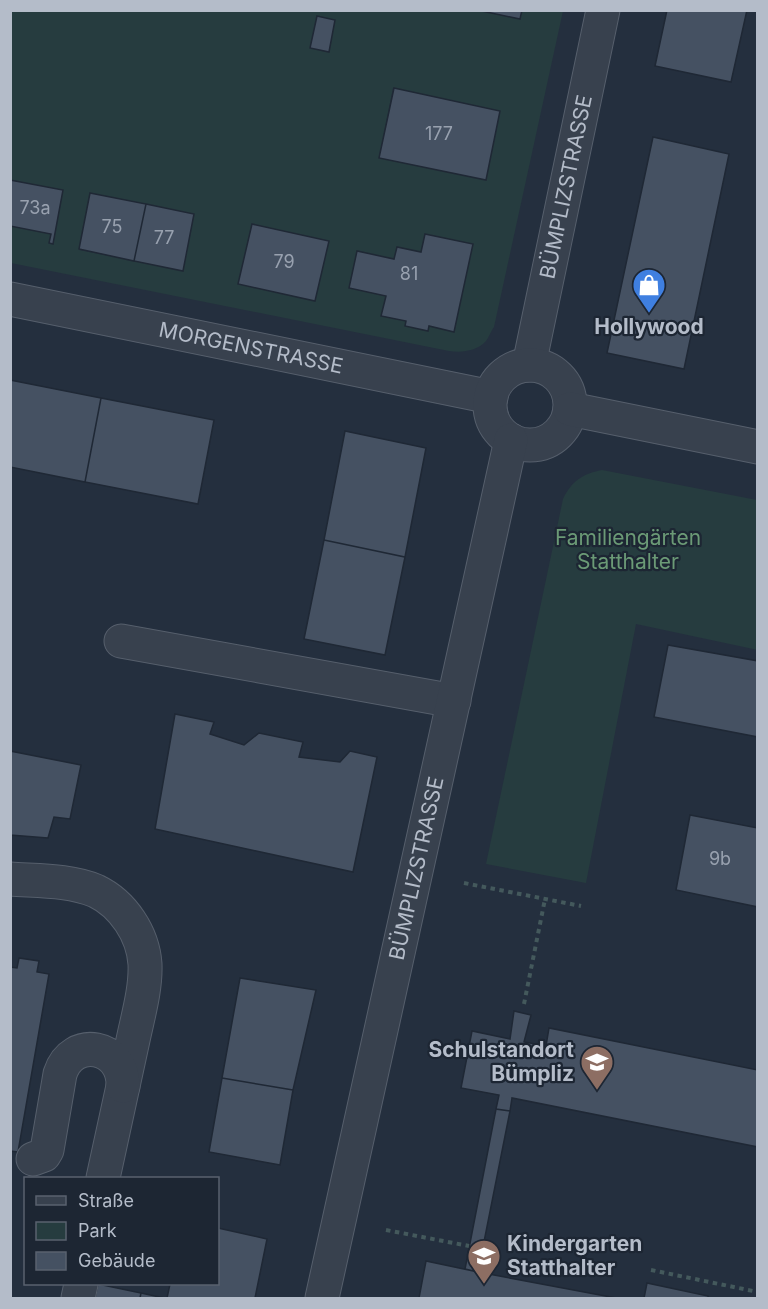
<svg xmlns="http://www.w3.org/2000/svg" width="768" height="1309" font-family="Inter,sans-serif">
	<rect width="100%" height="100%" fill="#242f3e"/>
	<!-- green -->
	<path fill="#263c3f" fill-rule="evenodd" d="M477 10 520 19 522 11H563L494 327C491 331 489 337 486 341 477 351 462 353 449 351L11 263 10 226 51 234 49 243 53 244 63 190 11 180V11ZM317 16 335 20 329 52 310 48ZM393 88 500 111 486 179 379 158ZM90 193 194 215 183 270 79 250ZM252 224 329 241 315 301 239 284ZM425 234 473 244 454 332 429 326H405L406 321 382 316 386 296 349 288 357 252 394 259 397 247 421 252Z
		M602 470 757 500 758 650 636 624 586 883 486 864 563 499C572 481 582 474 602 470Z"/>
	<!-- building -->
	<path fill="#455162" stroke="#1f2835" stroke-width="1.5" d="M477 10H522L520 19Z
		M667 10H747L731 82 655 66Z
		M317 16 335 20 329 52 310 48Z
		M394 88 500 111 486 180 379 158Z
		M653 137 729 154 684 369 607 353Z
		M10 180 63 190 53 244 49 243 51 234 10 226Z
		M90 193 146 204 134 261 79 249Z
		M146 204 194 214 183 271 134 261Z
		M252 224 329 241 315 301 238 284Z
		M425 234 473 244 454 332 429 326 428 331 405 326 406 321 381 316 386 296 349 288 357 251 394 259 397 247 421 252Z
		M10 380 101 398 85 482 10 467Z
		M101 398 214 420 198 504 85 482Z
		M345 431 426 448 405 557 324 540Z
		M324 540 405 557 385 655 304 639Z
		M668 645 758 661V737L654 717Z
		M175 714 214 722 210 734 244 745 259 733 303 742 299 757 340 762 350 751 377 757 353 872 155 829Z
		M10 751 81 765 70 819 54 817 48 838 10 835Z
		M690 815 758 828V907L676 890Z
		M19 958 39 961 37 972 49 974 18 1152 10 1151V967L17 968Z
		M240 978 316 990 293 1090 222 1078Z
		M514 1011 531 1015 524 1042 546 1046 549 1028 758 1070V1147L512 1098 510 1111 496 1109 499 1095 461 1088 472 1031 510 1039Z
		M222 1078 293 1090 280 1165 209 1152Z
		M496 1109 510 1111 478 1272 465 1269Z
		M218 1228 267 1239 255 1298H167L170 1284H218Z
		M426 1261 478 1272 616 1298H419Z
		M647 1283 708 1296V1298H644Z
		M98 1284 141 1293 140 1298H95Z
		M141 1293 164 1298H140Z"/>
	<g fill="none" stroke-linecap="round" stroke-linejoin="round">
		<!-- minor casing -->
		<g stroke="#565f6c" stroke-width="35">
			<g id="minor">
				<path id="s1" d="M10 299 491 397"/>
				<path id="s2" d="M529 365 603 10"/>
				<circle cx="530" cy="405" r="40"/>
				<path d="M570 409 758 447"/>
				<path d="M121 641 454 701"/>
				<path d="M10 879C39 881 70 880 96 891 123 904 143 934 145 964 146 989 138 1016 133 1040 123 1086 113 1132 103 1178"/>
				<path d="M33 1159 44 1155 47 1150 60 1074C72 1035 124 1045 123 1086"/>
				<path d="M78 1298 81 1284"/>
				<path id="s3" d="M322 1298 511 440"/>
			</g>
		</g>
		<!-- path -->
		<path stroke="#44595c" stroke-width="4" stroke-dasharray="4.5 4.5" stroke-linecap="butt" d="M464 883 581 906
			M524 1004 545 899
			M386 1230 469 1246
			M651 1270 758 1292"/>
		<!-- minor -->
		<use href="#minor" stroke="#38414e" stroke-width="33"/>
	</g>
	<!-- icons -->
	<defs>
		<g id="shop-pin" transform="scale(1.725)"><path d="M0 17L-7.5 6A9.5 9.5 0 1 1 7.5 6Z" fill="#3f7fe0" stroke="#1d2633"/><path d="M-5-2.5h2.3a2.7 3.5 0 0 1 5.4 0H5L5.5 6h-11ZM-1.5-2.5h3a1.5 2.3 0 0 0-3 0Z" fill="#fff"/></g>
		<g id="school-pin" transform="scale(1.725)"><path d="M0 17L-7.5 6A9.5 9.5 0 1 1 7.5 6Z" fill="#8d6e63" stroke="#1d2633"/><path d="M0-5L7-2L0 1L-7-2ZM-4 1L0 2.5L4 1V4Q0 6-4 4Z" fill="#fff"/></g>
	</defs>
	<g fill-rule="evenodd">
		<use href="#shop-pin" x="649" y="285"/>
		<use href="#school-pin" x="597" y="1062"/>
		<use href="#school-pin" x="484" y="1256"/>
	</g>
	<g text-anchor="middle" stroke-width="4.5" stroke-linejoin="round" paint-order="stroke">
		<!-- number labels -->
		<g font-size="18" fill="#98a1af">
			<text x="439" y="140">177</text>
			<text x="35" y="214">73a</text>
			<text x="112" y="233">75</text>
			<text x="164" y="244">77</text>
			<text x="284" y="268">79</text>
			<text x="409" y="280">81</text>
			<text x="720" y="865">9b</text>
		</g>
		<!-- street labels -->
		<g font-size="21" fill="#b4bcc9" stroke="#1d2633">
			<text dy="7" stroke="none"><textPath href="#s2" startOffset="182">BÜMPLIZSTRASSE</textPath></text>
			<text dy="7" stroke="none"><textPath href="#s1" startOffset="246">MORGENSTRASSE</textPath></text>
			<text dy="7" stroke="none"><textPath href="#s3" startOffset="440">BÜMPLIZSTRASSE</textPath></text>
		</g>
		<!-- poi labels -->
		<g font-size="21" font-weight="bold" fill="#b4bcc9" stroke="#1d2633">
			<text x="649" y="334">Hollywood</text>
			<text x="574" y="1057" text-anchor="end">Schulstandort<tspan x="574" dy="24">Bümpliz</tspan></text>
			<text x="507" y="1251" text-anchor="start">Kindergarten<tspan x="507" dy="24">Statthalter</tspan></text>
		</g>
		<!-- park labels -->
		<g font-size="21" fill="#6b9a76" stroke="#1d2633">
			<text x="628" y="545">Familiengärten<tspan x="628" dy="24">Statthalter</tspan></text>
		</g>
	</g>
	<!-- border -->
	<rect width="768" height="1309" fill="none" stroke="#b4bcc9" stroke-width="24"/>
	<!-- legend -->
	<rect x="24" y="1177" width="195" height="108" fill="#1d2633" stroke="#59626f" stroke-width="1.5"/>
	<rect x="36" y="1196" width="30" height="9" fill="#38414e" stroke="#59626f" stroke-width="1.5"/>
	<text x="78" y="1207" font-size="18" fill="#b4bcc9">Straße</text>
	<rect x="36" y="1222" width="30" height="18" fill="#263c3f" stroke="#59626f" stroke-width="1.5"/>
	<text x="78" y="1237" font-size="18" fill="#b4bcc9">Park</text>
	<rect x="36" y="1252" width="30" height="18" fill="#455162" stroke="#59626f" stroke-width="1.5"/>
	<text x="78" y="1267" font-size="18" fill="#b4bcc9">Gebäude</text>
</svg>
